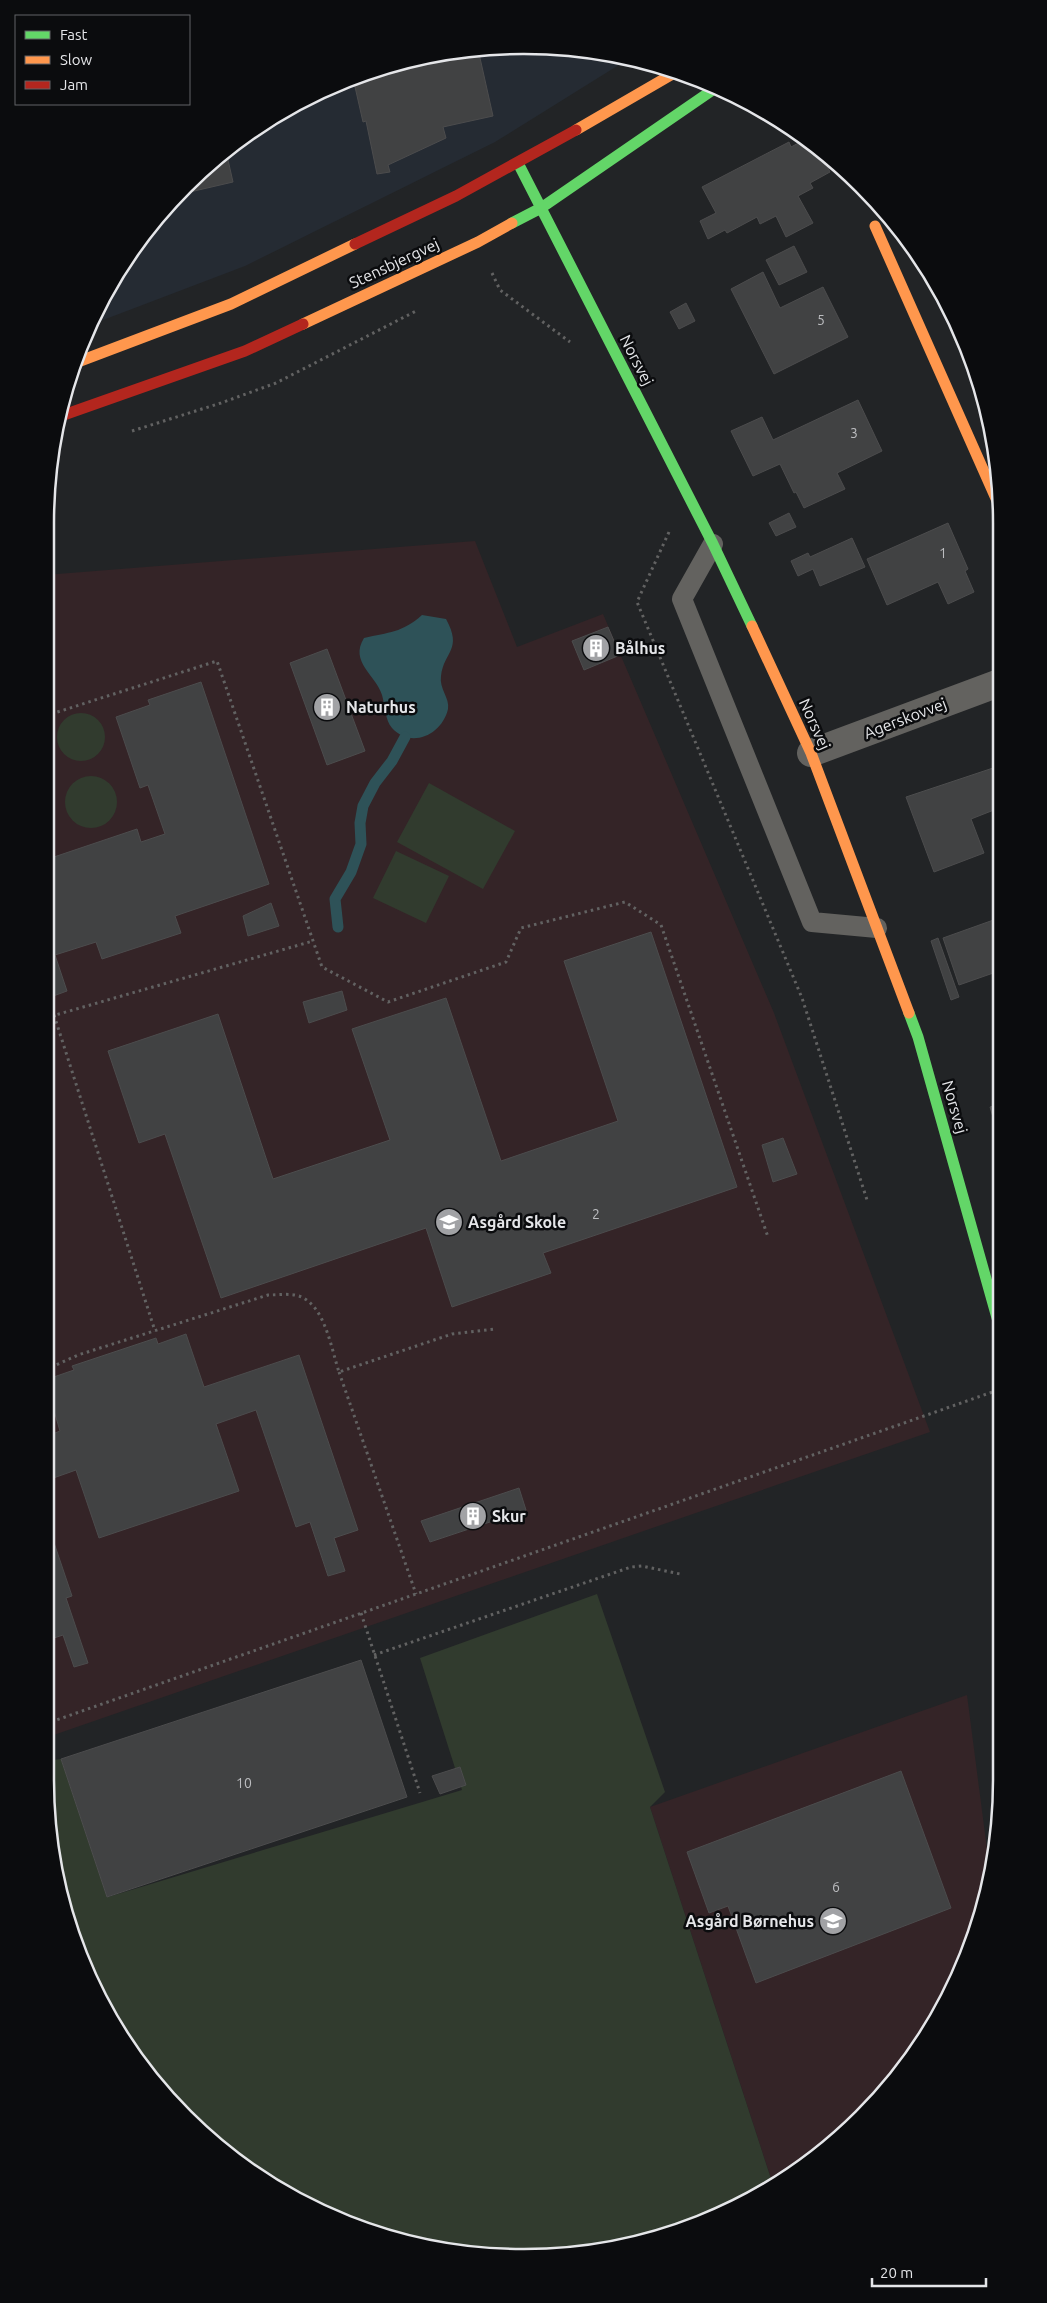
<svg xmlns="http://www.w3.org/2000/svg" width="1047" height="2303" font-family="Ubuntu,sans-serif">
	<rect width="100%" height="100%" fill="#222426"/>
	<!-- built -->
	<path fill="#252b33" d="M523 45 617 54 630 58 495 142 245 266 90 325 125 258 185 185 257 126 340 82 430 54Z"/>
	<!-- education -->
	<path fill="#342427" d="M475 541 517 647 603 614 774 1013 930 1432 45 1738V575Z
		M967 1695 991 1880 966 1962 883 2095 773 2185 650 1807Z"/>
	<!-- green -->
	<path fill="#313b2e" d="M57 737a24 24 0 1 1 48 0a24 24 0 1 1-48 0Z
		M65 802a26 26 0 1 1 52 0a26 26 0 1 1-52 0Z
		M429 783 515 831 483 889 397 842Z
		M396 851 449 876 426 923 373 898Z
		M597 1594 665 1792 650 1807 773 2185 762 2194 617 2249 523 2258 430 2249 284 2194 164 2095 109 2018 70 1934 45 1780V1761L61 1759 108 1897 462 1790 420 1658Z"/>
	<!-- water -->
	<path fill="#2e5258" d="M422 615 446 619C463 650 444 651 441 676 439 689 450 698 448 709 442 735 411 749 392 728 385 720 385 705 382 695 376 675 349 662 364 638 389 632 402 633 422 615Z"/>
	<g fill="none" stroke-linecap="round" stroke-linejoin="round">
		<!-- stream -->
		<path stroke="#2e5258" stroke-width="11" d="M338 927 335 899 351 872 361 844 360 823 363 806 375 783 392 761 405 737"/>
	</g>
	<!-- building -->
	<path fill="#414243" stroke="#4c4c4d" d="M478 49 493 116 443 127 446 138 388 165 390 172 377 174 366 121 363 122 353 78 430 54Z
		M806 139 817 146 830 172 810 183 813 188 798 196 813 223 786 237 776 216 760 224 757 217 727 233 725 230 708 239 700 221 716 213 702 187 789 142 791 147Z
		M226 151 233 182 177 195 185 185Z
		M794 246 807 272 779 285 766 260Z
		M763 272 780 308 823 287 848 337 774 374 731 289Z
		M686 303 695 321 679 329 670 312Z
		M858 400 882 451 837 473 845 489 804 508 796 492 794 493 780 464 753 476 731 431 762 417 773 440Z
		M789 513 796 527 776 536 769 523Z
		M948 523 968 569 965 571 974 592 948 604 938 582 887 605 867 559Z
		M852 538 865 567 820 586 813 569 798 576 791 561 808 553 810 557Z
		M608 627 620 655 584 670 572 641Z
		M327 649 365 751 327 765 290 663Z
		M201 682 269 884 175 916 181 933 102 959 96 942 55 955 67 991 45 999V860L137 829 141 842 165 834 148 785 140 788 116 717 150 705 148 700Z
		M999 766V808L971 819 984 853 934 872 906 797Z
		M271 903 279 926 248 936 243 916Z
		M999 918V971L959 985 943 938Z
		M651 932 737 1187 543 1253 551 1273 452 1307 426 1228 221 1298 165 1134 139 1143 108 1051 218 1014 273 1179 390 1140 352 1029 446 998 501 1161 618 1121 564 961Z
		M938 938 959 997 951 1000 931 941Z
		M342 991 347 1010 309 1023 303 1002Z
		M1000 1104V1141L990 1107Z
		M783 1138 797 1174 773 1182 762 1145Z
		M186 1334 204 1387 299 1355 358 1530 334 1538 345 1571 328 1576 310 1522 296 1527 256 1410 216 1424 239 1491 99 1538 76 1470 45 1481V1437L60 1431 45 1380 74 1370 72 1366 156 1338 158 1344Z
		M519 1488 526 1510 430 1542 421 1521Z
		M45 1516 72 1596 66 1598 88 1663 74 1667 63 1635 45 1641Z
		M361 1660 407 1797 107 1897 61 1759Z
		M460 1767 466 1785 440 1794 432 1776Z
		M901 1771 951 1908 756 1983 728 1906 709 1913 687 1852Z"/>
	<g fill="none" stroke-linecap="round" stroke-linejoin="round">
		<!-- path -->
		<path stroke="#626262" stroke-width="3" stroke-dasharray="2.5 4" stroke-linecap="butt" d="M492 273 500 290 570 342
			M132 431 221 403 276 383 418 310
			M669 532 637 602 802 998 868 1203
			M45 716 217 661 322 967 388 1002 506 962 521 928 625 902 661 925 768 1237
			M54 1015 155 1331
			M45 1018 313 941
			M45 1370 78 1355 268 1295C278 1295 289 1293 299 1296 325 1305 331 1348 339 1372L452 1334 495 1329
			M339 1372 416 1594
			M361 1613 420 1793
			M374 1655 631 1567 642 1566 680 1574
			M45 1724 1001 1389"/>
		<!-- lane -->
		<path stroke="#63625f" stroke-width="20" d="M713 544 682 599 812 922 877 928"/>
		<!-- street -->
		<path stroke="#63625f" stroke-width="28" d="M811 753 999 683"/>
		<!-- fast -->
		<path stroke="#63d668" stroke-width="11" d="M518 163 713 544 752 626
			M512 223 541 208 717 87
			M909 1013 918 1037 1001 1332"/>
		<!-- slow -->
		<path stroke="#ff974d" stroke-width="11" d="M576 130 676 72
			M875 226 998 503
			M303 324 478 242 512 223
			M75 363 231 304 355 244
			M752 626 811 753 909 1013"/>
		<!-- jam -->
		<path stroke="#b3261e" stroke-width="11" d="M355 244 456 196 576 130
			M58 417 245 351 303 324"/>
	</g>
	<!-- icons -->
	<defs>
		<g id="building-disc" transform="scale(1.4375)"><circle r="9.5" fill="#a1a2a5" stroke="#0b0c0e"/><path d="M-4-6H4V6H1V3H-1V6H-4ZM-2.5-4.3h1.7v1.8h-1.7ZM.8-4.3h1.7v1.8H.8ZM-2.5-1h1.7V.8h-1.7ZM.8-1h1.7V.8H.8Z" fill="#fff"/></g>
		<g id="school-disc" transform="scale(1.4375)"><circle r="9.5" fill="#a1a2a5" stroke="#0b0c0e"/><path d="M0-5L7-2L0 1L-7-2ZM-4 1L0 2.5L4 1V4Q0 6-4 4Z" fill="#fff"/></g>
	</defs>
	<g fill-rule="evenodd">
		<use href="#building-disc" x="596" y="648"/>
		<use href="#building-disc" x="327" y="707"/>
		<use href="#school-disc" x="449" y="1222"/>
		<use href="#building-disc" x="473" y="1516"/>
		<use href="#school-disc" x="833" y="1921"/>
	</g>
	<g text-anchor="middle" stroke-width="5" stroke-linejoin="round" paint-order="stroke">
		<!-- number labels -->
		<g font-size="14" fill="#bcbdc0">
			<text x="821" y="325">5</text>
			<text x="854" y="438">3</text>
			<text x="943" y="558">1</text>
			<text x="596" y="1219">2</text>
			<text x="244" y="1788">10</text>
			<text x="836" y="1892">6</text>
		</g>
		<!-- street labels -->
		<g font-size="16" fill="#e5e6e9" stroke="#0b0c0e">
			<text transform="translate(394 263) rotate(-25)" y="6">Stensbjergvej</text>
			<text transform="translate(637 360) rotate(63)" y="6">Norsvej</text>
			<text transform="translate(905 718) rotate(-21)" y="6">Agerskovvej</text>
			<text transform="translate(815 724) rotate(66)" y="6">Norsvej</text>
			<text transform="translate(955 1107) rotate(74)" y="6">Norsvej</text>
		</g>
		<!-- poi labels -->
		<g font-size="16" font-weight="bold" fill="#e5e6e9" stroke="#0b0c0e" text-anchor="start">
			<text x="615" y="654">Bålhus</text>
			<text x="346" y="713">Naturhus</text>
			<text x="468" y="1228">Asgård Skole</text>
			<text x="492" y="1522">Skur</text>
			<text x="814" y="1927" text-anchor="end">Asgård Børnehus</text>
		</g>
	</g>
	<!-- crop -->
	<path d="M0 0H1047V2303H0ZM523 54H524A469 469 0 0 1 993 523V1780A469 469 0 0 1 524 2249H523A469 469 0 0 1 54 1780V523A469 469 0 0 1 523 54Z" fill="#0b0c0e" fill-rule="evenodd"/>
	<path fill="none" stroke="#e5e6e9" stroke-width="2.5" d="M523 54H524A469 469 0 0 1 993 523V1780A469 469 0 0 1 524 2249H523A469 469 0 0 1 54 1780V523A469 469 0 0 1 523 54Z"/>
	<!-- legend -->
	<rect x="15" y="15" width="175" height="90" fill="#0b0c0e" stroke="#626366"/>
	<rect x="25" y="31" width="25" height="8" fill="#63d668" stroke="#626366"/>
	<text x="60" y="40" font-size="15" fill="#e5e6e9">Fast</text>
	<rect x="25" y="56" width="25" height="8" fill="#ff974d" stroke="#626366"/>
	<text x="60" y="65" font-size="15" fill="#e5e6e9">Slow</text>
	<rect x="25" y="81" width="25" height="8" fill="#b3261e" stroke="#626366"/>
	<text x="60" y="90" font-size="15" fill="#e5e6e9">Jam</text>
	<!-- scale -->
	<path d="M872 2278v8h114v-8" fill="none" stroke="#e5e6e9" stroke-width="2.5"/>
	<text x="880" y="2278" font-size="15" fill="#e5e6e9" stroke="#0b0c0e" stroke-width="4" paint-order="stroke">20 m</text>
</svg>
